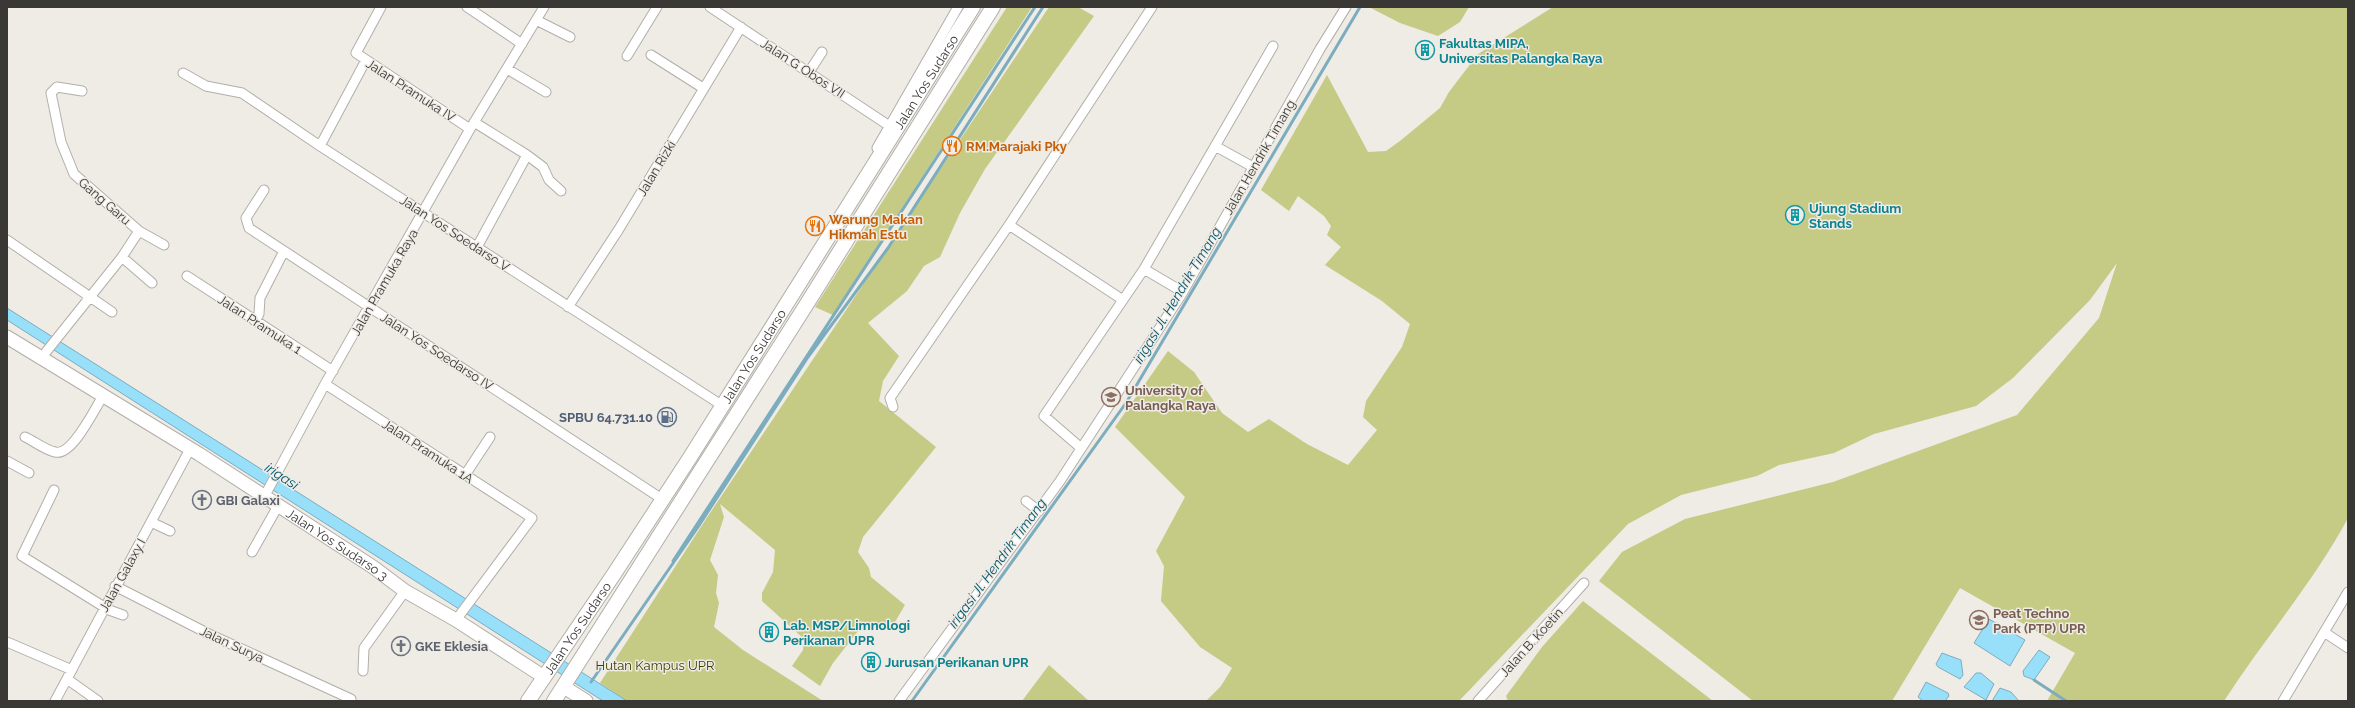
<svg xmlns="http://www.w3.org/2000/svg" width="2355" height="708" font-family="Raleway,sans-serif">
	<rect width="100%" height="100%" fill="#efebe5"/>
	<!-- green -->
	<path fill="#c5ca85" d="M1007 7H1032L833 315 815 307Z
		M1049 7H1078L1094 16 985 169 960 213 940 257 924 266 907 291 868 323 899 356 883 381 879 401 936 447 863 537 858 552 869 568 871 577 905 605 895 622 862 626 833 663 820 686 792 666 803 650 804 639 762 601V593L773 572 775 550 720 504 724 517 710 560 718 575 716 593 719 603 714 627 743 650 823 701H627L600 683 706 519Z
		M1369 7H1469L1460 22 1438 36 1400 23Z
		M1553 7H2348V518C2313 583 2264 639 2224 701H2047L2075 653 1960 588 1892 701H1753L1599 581 1622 552 1685 519 1833 482 2017 415 2099 318 2117 263 2090 300 2013 378 1976 406 1874 434 1834 453 1779 465 1757 476 1681 495 1628 524 1459 701H1206L1221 686 1232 668 1200 647 1161 601 1164 566 1156 551 1185 497 1115 427 1168 351 1194 372 1222 413 1248 432 1269 419 1307 444 1348 465 1377 430 1363 417 1366 401 1402 347 1410 324 1382 301 1325 265 1341 247 1327 235 1331 226 1324 216 1298 196 1289 211 1261 190 1327 75 1368 152 1386 151 1400 141 1440 108 1449 92 1478 54Z
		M1583 601 1713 701H1508L1506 696 1542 647Z
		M1049 665 1089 701H1022Z"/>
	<!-- water -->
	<path fill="#98dffa" stroke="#7cadbf" d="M7 308 627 701H603L7 320Z
		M1989 619 2025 640 2010 666 1974 643Z
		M2039 650 2050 657 2034 680 2024 676 2023 671Z
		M1942 653 1961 660 1963 675 1960 679 1938 667 1936 664Z
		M1976 673H1981L1994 684 1986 700 1964 687Z
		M1926 682 1948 693 1949 696 1945 701H1923L1918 697Z
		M2000 688 2011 692 2019 701H1992Z"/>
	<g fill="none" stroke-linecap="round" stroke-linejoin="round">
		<!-- stream -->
		<path stroke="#7cadbf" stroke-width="3" d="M673 561 1035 7
			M2034 680 2066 701
			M591 682 698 527 808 357 888 248 1043 7
			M912 701 1126 403 1360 7"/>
		<!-- street casing -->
		<g stroke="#b2aea9" stroke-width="11">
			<path id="street" d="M381 7 356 53 470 129
				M467 7 522 44
				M710 7 894 129
				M536 20 570 37
				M651 55 703 88
				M627 56 657 7
				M507 69 546 92
				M809 72 822 52
				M183 73 206 86 242 93 320 146 723 406
				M474 122 527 155 477 247
				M320 146 366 60
				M1215 146 1253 167
				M877 148 958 7
				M527 155 543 167 549 180 561 191
				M264 190 246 218 249 228 662 499
				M1009 225 1123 300
				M139 231 164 245
				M7 240 112 312
				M122 257 152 283
				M1144 269 1183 292
				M187 276 333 371
				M568 307 619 229 741 27
				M255 321 259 314 260 298 284 251
				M42 357 122 257 139 231 74 174 61 142 51 93 57 87 82 91
				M325 384 532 518 456 620
				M893 407 890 398 1009 225 1152 7
				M25 437C34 441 45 450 55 452 72 457 95 408 103 396
				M1081 448 1044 416 1144 269 1273 46
				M7 461 29 473
				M465 475 490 437
				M54 490 22 556 109 610 123 615
				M264 497 325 384 470 129 544 7
				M1026 501 1039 511
				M151 522 170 531
				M252 552 278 506
				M115 586 209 634 351 699
				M2324 632 2348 648
				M7 642 72 670
				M363 671 364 648 405 591
				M67 679 98 701
				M55 701 190 449
				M899 701 1060 481 1183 292 1320 49 1346 7
				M1478 701 1584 583
				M2283 701 2348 592"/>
		</g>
		<!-- secondary casing -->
		<g stroke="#b2aea9" stroke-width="15">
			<g id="secondary">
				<path id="s1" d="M7 337 199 454 373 567 405 591 456 620 544 677"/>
				<path d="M564 687 586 701"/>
			</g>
		</g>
		<!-- primary casing -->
		<g stroke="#b2aea9" stroke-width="16">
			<g id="primary">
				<path id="s2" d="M528 701 614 574 689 459 973 7"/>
				<path d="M554 701 803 310 993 7"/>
			</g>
		</g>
		<!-- street -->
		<use href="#street" stroke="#fff" stroke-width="9"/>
		<!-- secondary -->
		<use href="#secondary" stroke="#fff" stroke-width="13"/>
		<!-- primary -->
		<use href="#primary" stroke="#fff" stroke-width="14"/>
	</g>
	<!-- icons -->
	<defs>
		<g id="building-ring" transform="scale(1)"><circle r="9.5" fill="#efebe5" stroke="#0f9aa8" stroke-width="1.5"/><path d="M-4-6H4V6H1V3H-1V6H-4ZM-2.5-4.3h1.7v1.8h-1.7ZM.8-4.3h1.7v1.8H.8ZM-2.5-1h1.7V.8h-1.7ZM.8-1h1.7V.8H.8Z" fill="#0f9aa8"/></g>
		<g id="restaurant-ring" transform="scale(1)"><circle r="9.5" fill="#efebe5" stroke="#e8710a" stroke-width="1.5"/><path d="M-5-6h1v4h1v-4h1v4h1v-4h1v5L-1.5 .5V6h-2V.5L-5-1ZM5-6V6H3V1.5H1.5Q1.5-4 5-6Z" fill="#e8710a"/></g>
		<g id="university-ring" transform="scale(1)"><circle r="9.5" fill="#efebe5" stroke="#8d6e63" stroke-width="1.5"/><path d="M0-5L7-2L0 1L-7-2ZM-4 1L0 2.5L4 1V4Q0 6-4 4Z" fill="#8d6e63"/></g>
		<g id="fuel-ring" transform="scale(1)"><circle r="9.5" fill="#efebe5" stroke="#5c6f8a" stroke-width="1.5"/><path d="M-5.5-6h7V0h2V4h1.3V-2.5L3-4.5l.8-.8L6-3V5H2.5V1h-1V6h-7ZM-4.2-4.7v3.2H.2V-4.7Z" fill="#5c6f8a"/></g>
		<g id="church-ring" transform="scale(1)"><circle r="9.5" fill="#efebe5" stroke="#6b7280" stroke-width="1.5"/><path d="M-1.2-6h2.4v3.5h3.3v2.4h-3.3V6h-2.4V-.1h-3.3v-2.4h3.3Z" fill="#6b7280"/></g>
		<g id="school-ring" transform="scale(1)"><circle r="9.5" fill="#efebe5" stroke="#8d6e63" stroke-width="1.5"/><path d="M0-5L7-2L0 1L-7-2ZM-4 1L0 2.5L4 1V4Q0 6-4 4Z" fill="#8d6e63"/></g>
	</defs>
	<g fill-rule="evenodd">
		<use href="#building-ring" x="1425" y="50"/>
		<use href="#restaurant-ring" x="952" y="146"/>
		<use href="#building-ring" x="1795" y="215"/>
		<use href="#restaurant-ring" x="815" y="226"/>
		<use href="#university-ring" x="1111" y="397"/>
		<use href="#fuel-ring" x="667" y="417"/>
		<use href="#church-ring" x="202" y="500"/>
		<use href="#school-ring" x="1979" y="620"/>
		<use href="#building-ring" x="769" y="632"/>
		<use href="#church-ring" x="401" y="646"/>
		<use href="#building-ring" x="871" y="662"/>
	</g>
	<g text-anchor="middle" stroke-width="3" stroke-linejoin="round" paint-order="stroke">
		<!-- culture labels -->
		<g font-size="13" font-weight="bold" fill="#0d838f" stroke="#efebe5" text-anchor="start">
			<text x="1439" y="48">Fakultas MIPA,<tspan x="1439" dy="15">Universitas Palangka Raya</tspan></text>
			<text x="1809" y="213">Ujung Stadium<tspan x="1809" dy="15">Stands</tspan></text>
			<text x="783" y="630">Lab. MSP/Limnologi<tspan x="783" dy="15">Perikanan UPR</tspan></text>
			<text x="885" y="667">Jurusan Perikanan UPR</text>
		</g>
		<!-- street labels -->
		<g font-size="13" fill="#393835" stroke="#efebe5">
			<text transform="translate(803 68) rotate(33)" y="5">Jalan G Obos VII</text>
			<text dy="5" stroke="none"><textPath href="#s2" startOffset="736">Jalan Yos Sudarso</textPath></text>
			<text transform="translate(411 90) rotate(33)" y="5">Jalan Pramuka IV</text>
			<text transform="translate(1259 157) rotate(-60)" y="5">Jalan Hendrik Timang</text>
			<text transform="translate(656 168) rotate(-59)" y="5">Jalan Rizki</text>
			<text transform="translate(105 201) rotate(41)" y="5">Gang Garu</text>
			<text transform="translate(455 233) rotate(33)" y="5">Jalan Yos Soedarso V</text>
			<text transform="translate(384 282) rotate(-60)" y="5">Jalan Pramuka Raya</text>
			<text transform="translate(260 324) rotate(33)" y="5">Jalan Pramuka 1</text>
			<text transform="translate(437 351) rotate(33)" y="5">Jalan Yos Soedarso IV</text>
			<text dy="5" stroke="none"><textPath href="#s2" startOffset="412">Jalan Yos Sudarso</textPath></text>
			<text transform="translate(428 451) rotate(33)" y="5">Jalan Pramuka 1A</text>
			<text dy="5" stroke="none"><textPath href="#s1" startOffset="390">Jalan Yos Sudarso 3</textPath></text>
			<text transform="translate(122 575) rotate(-61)" y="5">Jalan Galaxy I</text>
			<text dy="5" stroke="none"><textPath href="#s2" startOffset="88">Jalan Yos Sudarso</textPath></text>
			<text transform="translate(1531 642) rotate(-48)" y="5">Jalan B. Koetin</text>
			<text transform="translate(232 644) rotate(25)" y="5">Jalan Surya</text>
		</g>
		<!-- food labels -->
		<g font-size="13" font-weight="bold" fill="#c56008" stroke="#efebe5" text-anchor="start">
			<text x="966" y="151">RM.Marajaki Pky</text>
			<text x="829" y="224">Warung Makan<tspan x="829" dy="15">Hikmah Estu</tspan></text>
		</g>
		<!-- education labels -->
		<g font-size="13" font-weight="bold" fill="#785e54" stroke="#efebe5" text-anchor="start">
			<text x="1125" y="395">University of<tspan x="1125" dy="15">Palangka Raya</tspan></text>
			<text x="1993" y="618">Peat Techno<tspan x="1993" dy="15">Park (PTP) UPR</tspan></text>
		</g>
		<!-- service labels -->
		<g font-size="13" font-weight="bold" fill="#4e5e75" stroke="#efebe5" text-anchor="end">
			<text x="653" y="422">SPBU 64.731.10</text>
		</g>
		<!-- worship labels -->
		<g font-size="13" font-weight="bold" fill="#5b616d" stroke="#efebe5" text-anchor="start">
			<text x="216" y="505">GBI Galaxi</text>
			<text x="415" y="651">GKE Eklesia</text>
		</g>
		<!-- park labels -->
		<g font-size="13" fill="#3d3e00" stroke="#efebe5">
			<text x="655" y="670">Hutan Kampus UPR</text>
		</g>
		<!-- water labels -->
		<g font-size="14" font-style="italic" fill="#00546a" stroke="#efebe5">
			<text transform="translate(1177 295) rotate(-59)" y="5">irigasi Jl. Hendrik Timang</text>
			<text transform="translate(282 476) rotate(33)" y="5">irigasi</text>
			<text transform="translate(997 563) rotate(-54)" y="5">irigasi Jl. Hendrik Timang</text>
		</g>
	</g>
	<!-- border -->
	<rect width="2355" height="708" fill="none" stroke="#393835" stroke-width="16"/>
</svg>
